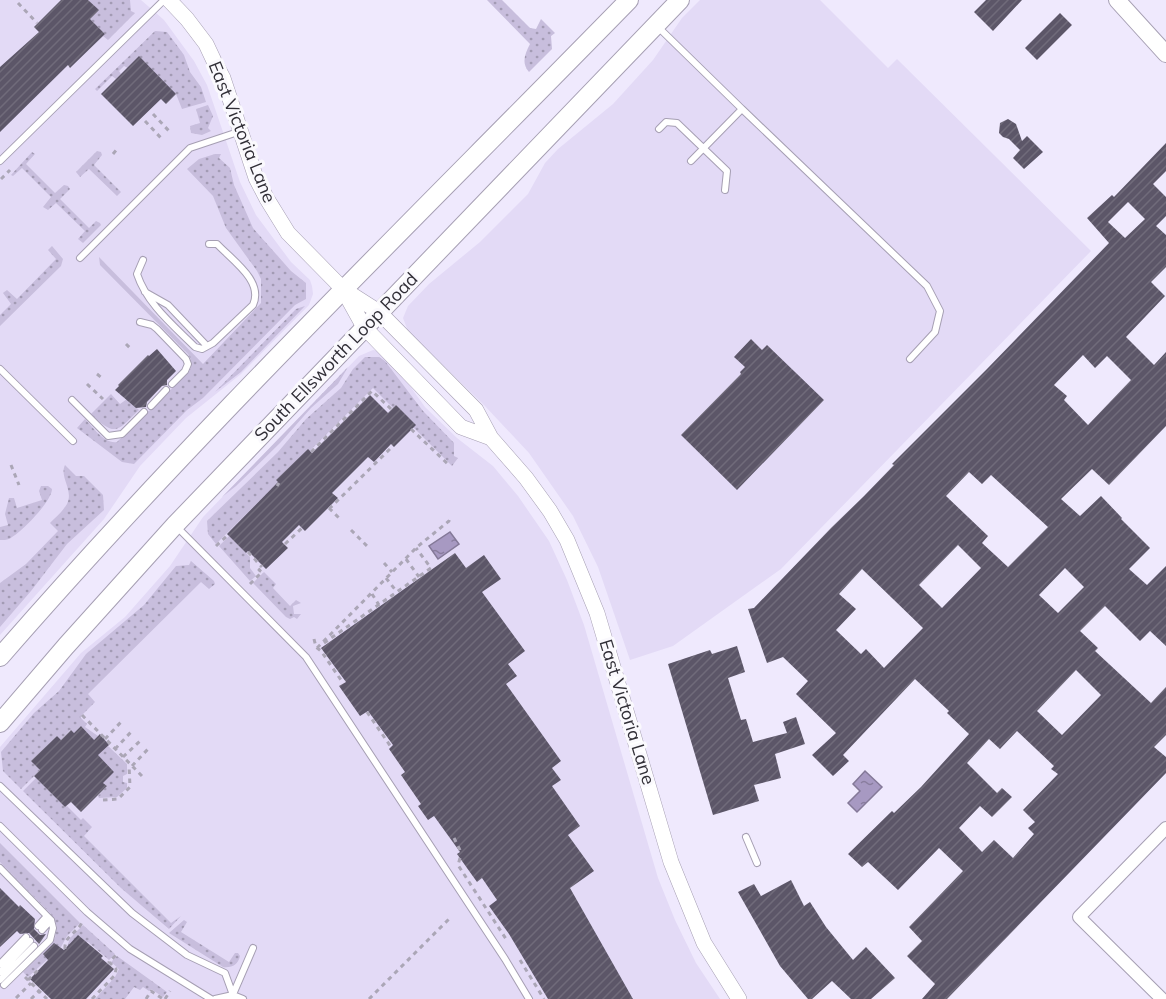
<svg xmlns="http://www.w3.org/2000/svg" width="1166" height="999" font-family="Mulish,sans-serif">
	<defs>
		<pattern id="grass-dots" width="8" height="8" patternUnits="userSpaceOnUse" patternTransform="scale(1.5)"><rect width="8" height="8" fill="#c8bedd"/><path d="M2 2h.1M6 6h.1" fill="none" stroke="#a39bb4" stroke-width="1.8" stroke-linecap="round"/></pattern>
		<pattern id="water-ripples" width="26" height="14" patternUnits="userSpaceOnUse" patternTransform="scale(1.5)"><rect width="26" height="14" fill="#a799c2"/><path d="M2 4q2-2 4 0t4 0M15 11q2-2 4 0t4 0" fill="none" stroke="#897d9e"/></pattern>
		<pattern id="building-hatch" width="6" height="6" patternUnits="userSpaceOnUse" patternTransform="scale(1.5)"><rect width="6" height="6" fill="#5c5668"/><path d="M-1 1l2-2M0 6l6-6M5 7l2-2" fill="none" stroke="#706b7a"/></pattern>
	</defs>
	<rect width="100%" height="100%" fill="#efe9fd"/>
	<!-- built -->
	<path fill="#e3daf6" d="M0 0H141L164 20 194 61 207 85 240 182 256 215 291 262 310 280 312 286 313 294 309 305 241 374 186 418 140 466 104 519 0 635Z
		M700 0H820L888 68 897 59 1091 251 781 569 673 646 630 660 598 567 573 516 529 453 484 405 408 331 403 318 408 306 429 284 480 242 528 194 545 163 558 149 613 104 653 60 682 18Z
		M373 350 384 352 392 361 425 407 457 438 493 466 518 496 549 541 567 580 584 625 658 878 675 920 696 963 720 999H0V747L81 653 125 617 170 566 203 517 359 356Z"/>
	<!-- grass -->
	<path fill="url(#grass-dots)" d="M88 0H130L131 11 135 13 108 40 103 36 105 34 90 19 98 10Z
		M487 0H502L530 28 536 29 541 19 555 33 551 36 552 49 529 72C521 63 525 54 530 44Z
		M155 31 167 32 184 55 190 72 201 87 206 102 182 109 176 94 124 66 119 71 121 74 116 79 112 76 97 91 95 89Z
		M208 105 213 116 208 128 211 131 202 135 191 133 190 126 200 123 196 109Z
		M97 151 101 152 102 155 94 165 121 192 117 196 89 169 80 177 76 172Z
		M32 152 35 154 26 164 55 193 64 185 68 186 70 189 60 199 89 228 96 221 100 223 101 225 83 243 78 239 85 231 56 203 48 210 43 207 51 197 22 168 13 176 11 175Z
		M215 154H221L219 158 230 168 234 185 253 228 291 271 306 283V299L295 305 203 398 187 410 134 464 122 462 77 428 85 419C94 428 104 444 117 442L188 373C193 367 192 360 188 354L100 265 99 257 203 364 261 303V279L257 271 226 228 213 196 187 169 199 159Z
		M52 246 63 259 61 266 0 326V315L11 304 3 293 7 290 17 299 56 259 48 250Z
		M305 306 241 372 215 392 296 309Z
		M365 357H379L385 361 423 411 454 443V456L458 458 452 466 413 427 396 405 393 408 373 388 216 544 208 534 207 521 278 452 306 419 341 388 353 369Z
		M348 367 338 384 311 408 280 443 236 486 222 497Z
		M111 394 120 404 127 399 139 410C117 431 116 438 91 414Z
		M65 465 76 476H84L103 495 104 510 67 544 31 591 0 627V583L26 564 58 531 50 523C56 517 63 511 67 504 74 490 59 477 65 465Z
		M41 486H48L52 489C52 501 21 533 9 539 7 540 3 540 0 540V527L8 525 5 514 9 498H14L17 508 42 500 39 491Z
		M229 536 250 557V568L256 576 250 581 219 546Z
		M191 561 214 581 215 584 209 589 201 582 88 694 95 702 80 717 87 724 85 727 98 736 91 743 90 736 81 726 74 733 70 730 61 740 57 736 32 761 40 770 21 789 3 771 1 752 34 713 59 691 86 654 144 605 176 566 189 565Z
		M264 572 276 584 273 588 290 606 296 600 301 603 293 606 294 614H301L297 619 294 617 290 619 286 617 253 583Z
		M108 746 127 764V774L123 776V782L127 783V788L117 797 99 798 98 796 107 786 103 783 114 772 96 756Z
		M36 778 65 807 67 806 81 820 83 818 92 827 84 836 171 923 181 916 169 929 121 888 23 791Z
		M0 843 80 923 67 936 61 947 28 977 23 972 55 938 57 926 51 914 0 862Z
		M184 920 187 922 181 932 229 962 235 953H238L240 956C238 965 232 968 223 967L169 933Z
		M83 925 115 954 109 960 88 942 67 947 70 938Z
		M117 956 167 992 163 997 151 989 149 991 143 987 140 990 134 987 125 999H95L115 977 119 969 111 962Z"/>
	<!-- water -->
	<path fill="url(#water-ripples)" stroke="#847998" stroke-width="1.5" d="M450 532 459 544 438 559 429 546Z
		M865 771 882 787 857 812 848 803 860 791 853 784Z"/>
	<!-- building -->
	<path fill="url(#building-hatch)" fill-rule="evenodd" d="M61 0H88L99 10 90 19 105 34 70 68 68 65 0 132V67L39 32 34 27Z
		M986 0H1022L993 31 974 12Z
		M1060 13 1072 25 1037 60 1025 48Z
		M139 56 176 94 166 104 161 99 133 126 101 94Z
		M1008 119 1016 124 1022 141 1027 136 1043 152 1024 169 1013 158 1020 150 1009 139 1003 137 999 133 1000 123Z
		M1166 143V171L1153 184 1166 197V216L1156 226 1166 235V267L1151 282 1165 296 1126 337 1154 365 1166 352V426L1109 485 1092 469 1061 499 1080 516 1101 496 1122 518 1121 519 1150 548 1129 569 1147 585 1166 566V646L1150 631 1140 641 1105 606 1080 631 1098 648 1095 651 1151 703 1166 687V735L1154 747 1166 757V773L947 999H922L935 984 907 956 922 941 909 927 963 871 939 848 898 890 868 862 862 867 848 854 892 811 894 813 921 787 969 734 947 713 949 711 915 679 843 755 849 761 833 776 812 755 836 733 796 694 808 681 783 657 767 663 748 609 754 608 831 528 864 496 894 465 892 464 986 370 1109 243 1087 218 1112 195 1114 197ZM1128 202 1145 219 1125 238 1108 222ZM1083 355 1095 368 1107 356 1131 380 1088 425 1064 400 1067 396 1054 385ZM969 472 982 484 991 475 1048 527 1008 567 982 543 988 536 946 496ZM958 545 981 568 942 608 919 585ZM1065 568 1084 587 1058 613 1039 595ZM862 569 923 628 884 668 866 649 861 654 836 630 856 609 839 594ZM1076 670 1101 695 1062 735 1037 711ZM1017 731 1054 766 1051 769 1058 774 1023 810 1035 822 1028 828 1034 834 1013 858 994 840 982 852 959 828 980 806 992 817 1012 797 1002 788 997 793 967 763 989 739 1000 749Z
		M751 339 762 350 767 345 824 400 737 490 681 435 741 374 740 372 745 367 734 357Z
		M157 349 176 371 167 380V385L162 386 147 402 146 407 136 408 115 390 119 386 118 385 148 355 149 356Z
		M370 395 388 413 396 405 416 425 394 447 391 444 374 462 368 457 332 493 338 498 305 531 299 525 282 542 288 548 266 569 248 551 246 553 227 534 278 482 276 480 308 449 312 453Z
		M455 553 466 568 484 555 501 579 482 592 525 651 508 664 517 676 506 684 561 761 552 768 561 780 552 786 580 826 568 835 594 871 570 888 633 999H548L509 934 489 906 497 900 482 878 477 882 457 854 460 852 434 816 428 820 418 806 421 804 401 775 405 772 389 749 393 745 368 711 360 716 339 686 346 682 321 648Z
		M737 646 745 672 728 678 741 720 746 719 753 742 787 733 783 722 796 717 805 744 775 754 781 778 754 785 759 801 713 815 668 664 710 650 712 654Z
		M81 726 94 740 100 734 109 745 98 755 114 772 103 783 107 786 81 812 71 802 65 807 34 776 40 770 31 761 57 736 61 740 71 730 74 733Z
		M791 880 804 906 810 902 826 927 853 960 866 947 895 978 871 999H851L832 981 812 999H808L780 966 738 892 754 884 761 896Z
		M0 888 19 907 20 905 35 919 34 929 40 935 46 934 39 944 29 933 20 934 17 931 0 947Z
		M78 935 103 956 101 958 114 969 86 999H51L30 979 48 960 43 954 54 943 64 950Z"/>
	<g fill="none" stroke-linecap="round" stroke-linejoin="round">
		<!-- service casing -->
		<g stroke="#a69fb3" stroke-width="8">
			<path id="service" d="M657 26 742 109 691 161
				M742 109 927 286 940 311 935 332 910 359
				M659 129 666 122 677 123 727 171 725 190
				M0 161 164 0
				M80 258 190 148 241 131
				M143 260 137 274C147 304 173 325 195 347L202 349 213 343 253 305C264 281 232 260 217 244H209
				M145 292 168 305 207 346
				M140 322 152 325 157 329 186 359 188 364 185 371 172 384
				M0 369 73 441
				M72 400 108 436 122 434 144 412
				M151 406 166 390
				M175 525 306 657 505 959 529 999
				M0 786 132 913 187 955 225 973 233 995
				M0 826 87 912 130 949 211 999
				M746 837 757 863
				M0 868 51 920 53 928 50 940 4 985
				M38 926 47 916
				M42 930 51 920
				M0 964 26 937
				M0 972 30 941
				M0 980 34 946
				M215 999 233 995 243 999
				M231 999 253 948"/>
		</g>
		<!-- minor casing -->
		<g stroke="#a69fb3" stroke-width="14">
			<path id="minor" d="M1162 999 1079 917 1166 828"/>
		</g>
		<!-- tertiary casing -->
		<g stroke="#a69fb3" stroke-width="16">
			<path id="tertiary" d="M169 0 187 19 206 44 214 61 223 78 256 178 267 199 288 233 343 289 379 312 476 410 491 438 526 478 550 511 567 540 597 613 671 862 704 943 739 999
				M344 291 364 327 461 427 491 438"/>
		</g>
		<!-- secondary casing -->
		<g stroke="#a69fb3" stroke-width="18">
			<path id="secondary" d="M1117 0 1166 54"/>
		</g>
		<!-- primary casing -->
		<g stroke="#a69fb3" stroke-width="20">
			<path id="primary" d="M0 657C199 428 417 217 629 0
				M0 723 66 646 175 525 680 0"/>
		</g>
		<!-- path -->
		<path stroke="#aba6b6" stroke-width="3" stroke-dasharray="4.5 4.5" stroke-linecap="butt" d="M18 3 37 23
			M153 114 169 131
			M145 121 161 138
			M113 154 118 148
			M1 179 10 170
			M126 344 131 349
			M97 374 102 378
			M87 384 103 399
			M411 429 450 466
			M311 452 372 391 391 409
			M11 465 19 485
			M277 486 279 483
			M329 508 339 518
			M329 509 393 446
			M351 530 369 548
			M285 544 302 528
			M216 546 228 535
			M248 552 262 567
			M406 559 419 577
			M384 563 392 572
			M386 578 397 592
			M250 584 262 572 259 570 263 566
			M372 594 379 605
			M314 639 316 647 321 651 343 683
			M324 643 431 568 416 548
			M317 648 417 547 449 521 451 516
			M367 712 391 747
			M82 715 143 777
			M105 739 121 722
			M115 749 131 732
			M123 757 140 741
			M132 766 148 749
			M103 800 118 799 130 787 129 765
			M454 838 461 852
			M460 858 458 865 506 939
			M65 949C64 935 78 933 82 922
			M520 960 544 999
			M25 977 47 999
			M28 980 40 968
			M16 998 31 983
			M31 999 39 991
			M92 999 115 975 116 969 109 962 118 953
			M146 999 151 991 163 999
			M165 999 170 991
			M369 999 450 918"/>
		<!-- service -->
		<use href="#service" stroke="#fff" stroke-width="6"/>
		<!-- minor -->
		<use href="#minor" stroke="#fff" stroke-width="12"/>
		<!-- tertiary -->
		<use href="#tertiary" stroke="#fff" stroke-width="15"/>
		<!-- secondary -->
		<use href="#secondary" stroke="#fff" stroke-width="16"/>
		<!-- primary -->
		<use href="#primary" stroke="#fff" stroke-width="18"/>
	</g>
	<g text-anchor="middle" stroke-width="6" stroke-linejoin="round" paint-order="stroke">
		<!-- street labels -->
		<g font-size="18" fill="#312f37" stroke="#faf9fd">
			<text transform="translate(242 132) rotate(68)" y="6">East Victoria Lane</text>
			<text transform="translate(336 357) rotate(-46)" y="6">South Ellsworth Loop Road</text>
			<text transform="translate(627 712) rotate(73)" y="6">East Victoria Lane</text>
		</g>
	</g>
</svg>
